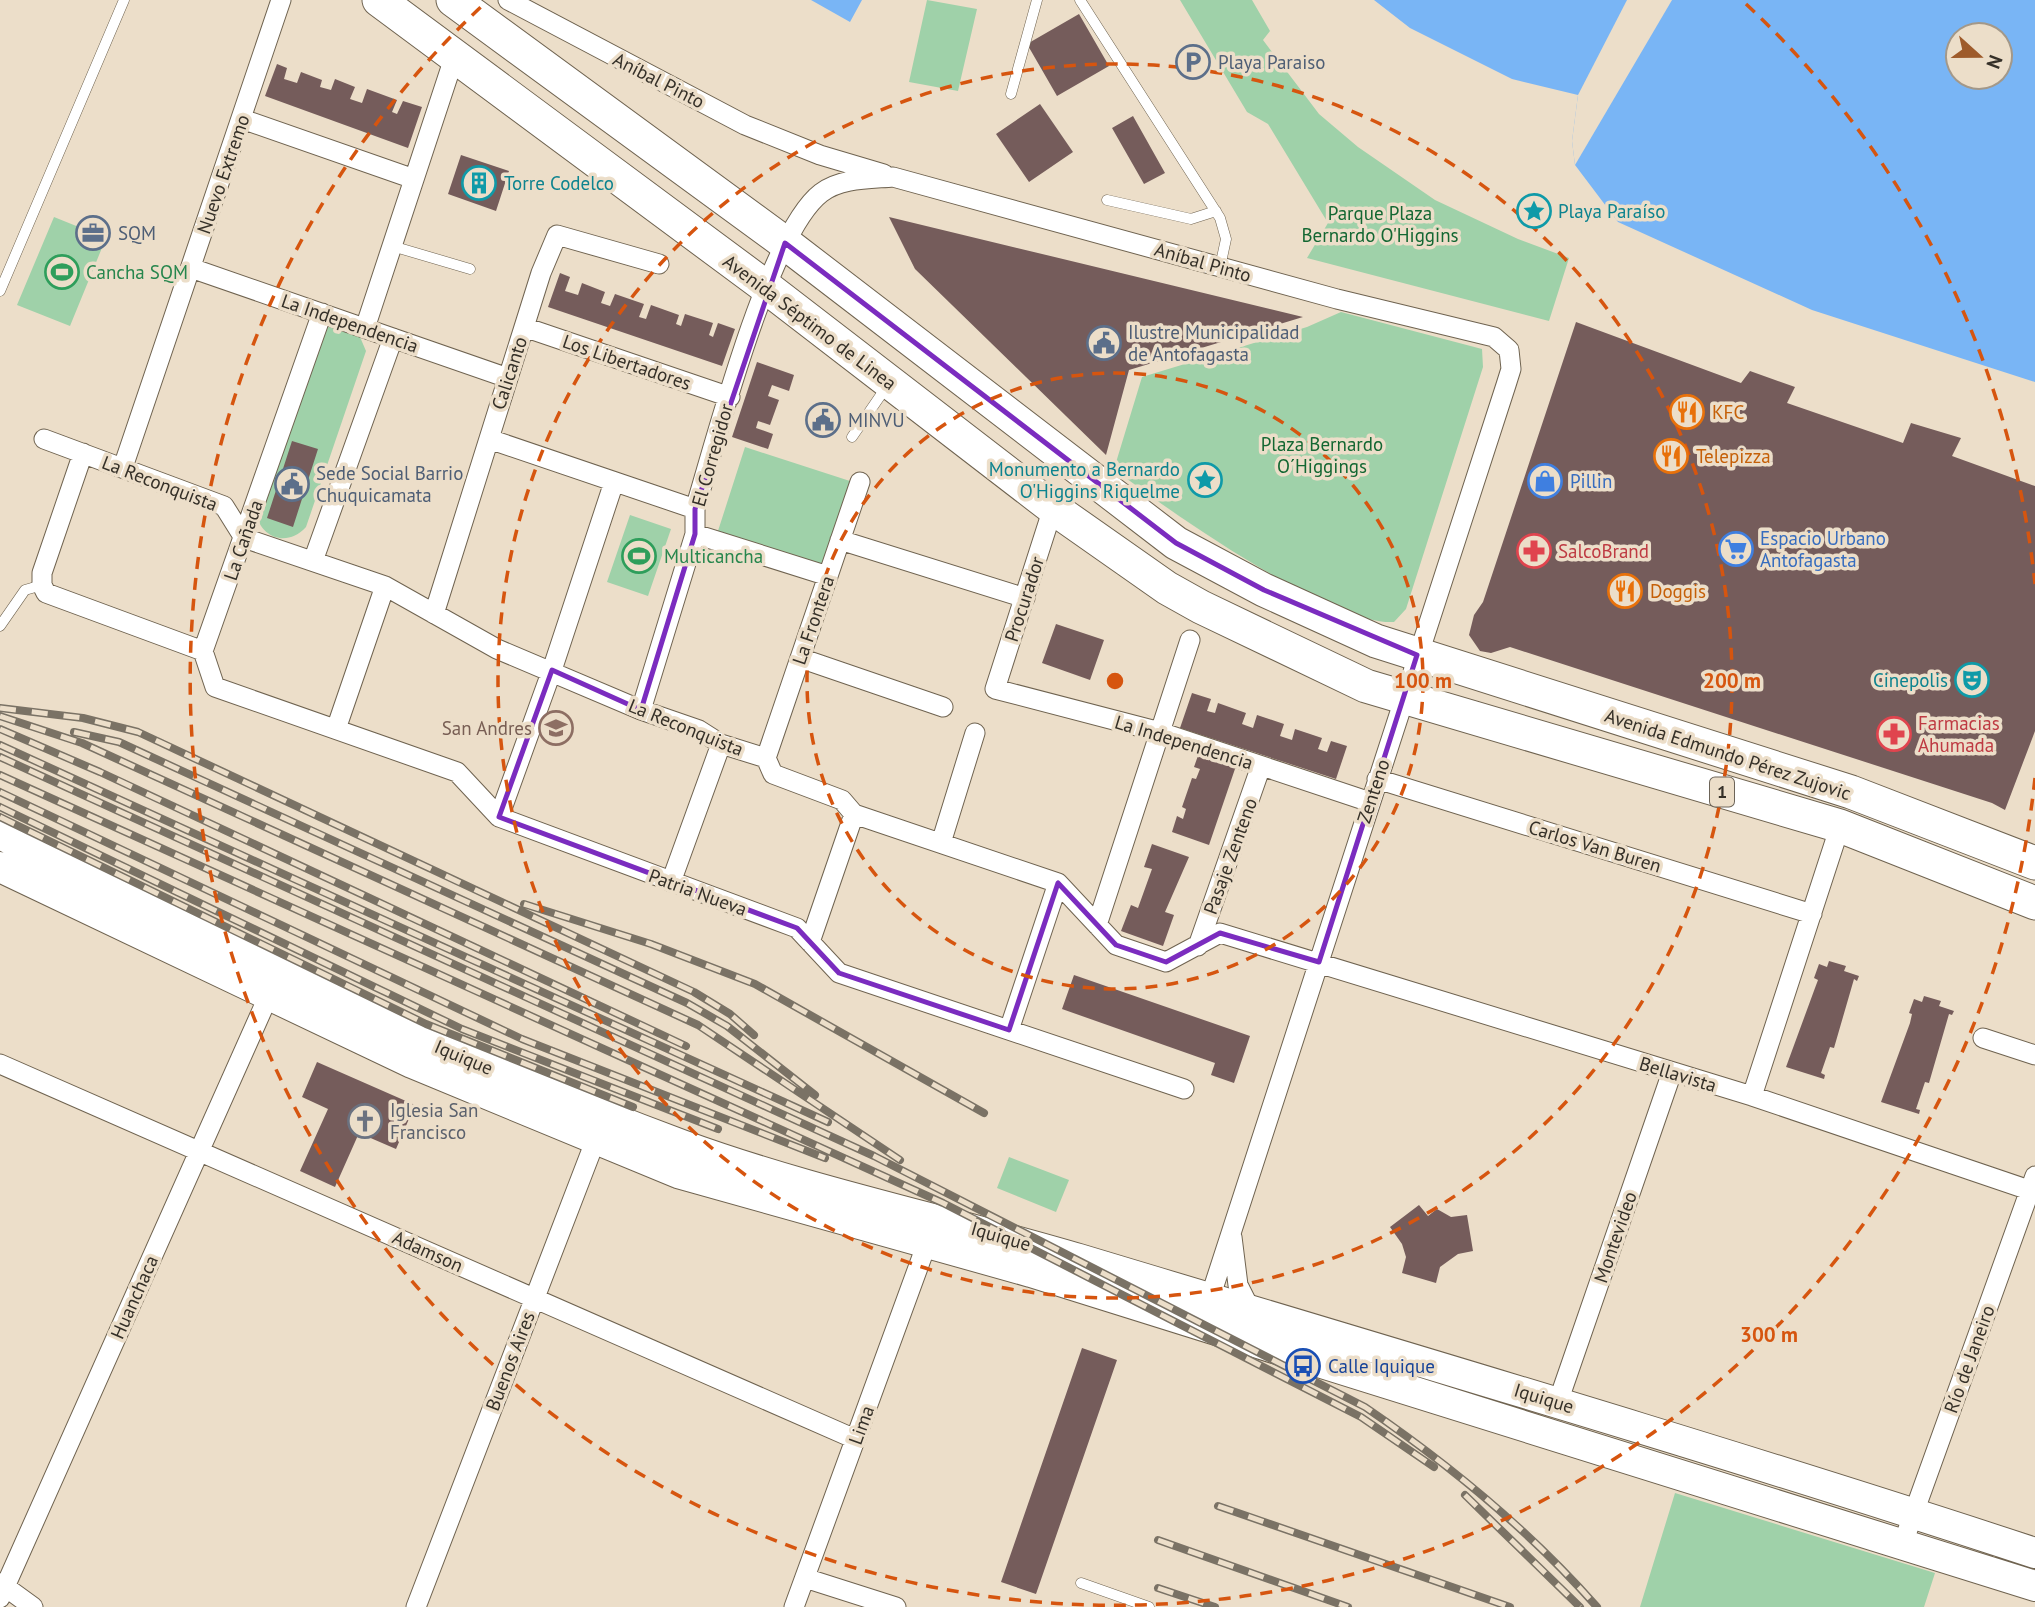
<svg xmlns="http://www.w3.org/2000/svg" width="2035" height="1607" font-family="'PT Sans',sans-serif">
	<rect width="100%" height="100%" fill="#ecdec9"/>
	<!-- green -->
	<path fill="#9fd1a9" d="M927 0 977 9 958 91 909 82Z
		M1180 0H1252L1270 31 1263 40 1319 114 1358 147 1435 200 1518 239 1569 258 1549 321 1307 258 1328 223 1268 124 1247 112Z
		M54 217 106 238 70 326 17 305Z
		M1341 312 1482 349 1483 367 1406 609 1394 622C1332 626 1166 509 1114 469L1142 377 1307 327Z
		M335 322 357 330 366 351 306 527C288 547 262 539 256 514L324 325Z
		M745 447 853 482 825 569 717 534Z
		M630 515 671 529 648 596 607 582Z
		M1009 1157 1069 1180 1056 1212 997 1188Z
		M1675 1493 1935 1573 1924 1607H1640Z"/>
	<!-- water -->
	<path fill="#79b5f5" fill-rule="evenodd" d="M811 0H862L850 22Z
		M1374 0H2035V382L1812 310 1618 222 1575 165 1572 141 1578 95 1512 79 1410 28ZM1958 35H2000V77H1958Z"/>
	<!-- pier -->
	<path fill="#ecdec9" d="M1627 0H1672L1575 165 1572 141 1578 95Z"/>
	<!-- building -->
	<path fill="#755c5b" d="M1079 14 1109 66 1057 96 1027 44Z
		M277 64 287 68 284 79 297 83 301 72 322 80 320 87 331 90 335 79 355 87 350 99 362 103 367 89 397 100 392 112 397 114 403 101 422 107 408 148 265 96Z
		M1040 104 1073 152 1029 182 996 134Z
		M1133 116 1165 173 1144 184 1112 128Z
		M461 155 509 171 496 211 448 194Z
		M889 217 1303 317 1129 370 1106 455 915 269Z
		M560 273 570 277 565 291 578 295 582 283 605 292 601 303 610 306 615 294 644 304 639 317 646 319 651 305 679 315 676 324 681 326 685 314 713 323 709 335 713 337 718 323 735 329 722 366 548 307Z
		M1576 322 1741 383 1750 371 1795 387 1787 403 1903 443 1911 423 1961 438 1952 456 2035 486V731L2005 810 1992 803 1510 647 1491 653 1480 651 1469 635 1474 615 1483 602Z
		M757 362 794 375 789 391 772 385 768 396 779 400 770 425 758 421 756 428 773 434 768 449 732 437Z
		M292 441 318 449 293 527 267 518Z
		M1056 624 1104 640 1090 680 1042 663Z
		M1192 693 1211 699 1207 711 1215 713 1218 703 1246 713 1242 724 1253 728 1257 715 1284 724 1280 736 1292 740 1295 729 1322 738 1318 749 1327 752 1331 741 1347 746 1336 779 1180 728Z
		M1200 750 1237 763 1209 845 1172 832 1177 816 1183 819 1186 809 1182 807 1192 778 1196 779 1200 769 1194 767Z
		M1152 844 1189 857 1165 912 1174 915 1163 946 1121 931 1131 905 1138 908 1152 869 1144 867Z
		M1829 961 1846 966 1844 971 1859 976 1857 981 1854 979 1834 1048 1830 1047 1821 1073 1825 1075 1824 1079 1786 1067 1815 988 1818 980 1814 978 1819 964 1827 967Z
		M1074 975 1250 1036 1234 1083 1211 1075 1215 1063 1062 1009Z
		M1924 996 1941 1001 1939 1006 1954 1011 1952 1015 1949 1014 1929 1083 1925 1082 1916 1109 1920 1110 1919 1114 1881 1102 1910 1023 1912 1014 1909 1013 1914 999 1922 1002Z
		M317 1062 415 1105 396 1149 359 1133 335 1187 300 1171 328 1109 302 1097Z
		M1419 1205 1428 1216 1437 1209 1451 1217 1467 1215 1473 1251 1458 1254 1440 1267 1436 1283 1402 1273 1406 1257 1402 1244 1390 1227Z
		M1082 1348 1117 1360 1036 1594 1001 1582Z"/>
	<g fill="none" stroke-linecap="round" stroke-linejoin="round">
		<!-- lane casing -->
		<g stroke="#6f6350" stroke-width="11">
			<path id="lane" d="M1080 0 1220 218 1226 239 1220 267
				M1011 94 1037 0
				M1107 200 1191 219 1216 211
				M392 246 470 269
				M0 291 124 0
				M852 437 887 386
				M0 626 25 590 42 585
				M1081 1583 1149 1607"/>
		</g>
		<!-- street casing -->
		<g stroke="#6f6350" stroke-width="21">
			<path id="street" d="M508 0 745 125 820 155 884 174
				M242 119 414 179
				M191 268 508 378
				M322 313 203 651 215 687 457 772 499 817 797 928 839 973 1184 1089
				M524 327 730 397
				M365 328 454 58
				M44 439 224 506 244 538 385 586 497 649 641 710 699 730 721 744 766 758 773 774 842 800 854 814 1058 883 1116 945 1166 962 1220 933 1752 1096 2035 1192
				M489 439 695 509
				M83 453 42 573V585L46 593 203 651
				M123 467 281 0
				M1053 508 995 689 1160 732 1370 802
				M695 534 828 576
				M840 540 1025 598
				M313 561 393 338
				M434 614 541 273 557 235 659 264
				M800 658 943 707
				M641 710 695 534V509C716 440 769 233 821 193 840 178 870 179 893 177L1337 299 1494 337 1509 350 1511 369 1506 385 1210 1298
				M336 729 385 586
				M766 758 860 482
				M1377 779 1812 914
				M499 817 552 670 614 482
				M941 843 975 733
				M671 882 721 744
				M1097 925 1190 640
				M810 942 854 814
				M1198 946 1261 766
				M1009 1030 1058 883
				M1983 1038 2035 1055
				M0 1064 855 1439
				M1752 1096 1840 826
				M1232 1237 1238 1285 1251 1311
				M1558 1402 1672 1072
				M1903 1543 2035 1176
				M805 1578 896 1607
				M0 1583 33 1607
				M0 1598 268 997
				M416 1607 599 1131
				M794 1607 927 1243"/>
		</g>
		<!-- primary casing -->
		<g stroke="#6f6350" stroke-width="32">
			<path id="primary" d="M0 834C224 946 447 1059 682 1145 811 1192 947 1220 1079 1259 1398 1355 1718 1449 2035 1553
				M0 867 412 1063 678 1173 1031 1272 2035 1586"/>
		</g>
		<!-- highway casing -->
		<g stroke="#6f6350" stroke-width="35">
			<path id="highway" d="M379 0 766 287 1053 508 1167 588 1201 607 1366 686 1840 826 2035 903
				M453 0 785 243 1176 543 1264 590 1376 641 1851 792 2035 863"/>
		</g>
		<!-- lane -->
		<use href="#lane" stroke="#fff" stroke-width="10"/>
		<!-- street -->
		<use href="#street" stroke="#fff" stroke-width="19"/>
		<!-- primary -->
		<use href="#primary" stroke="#fff" stroke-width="30"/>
		<!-- highway -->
		<use href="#highway" stroke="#fff" stroke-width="33"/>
		<!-- rail casing -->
		<g stroke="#7a7265" stroke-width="8">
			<path id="rail" d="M0 708 83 718 138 732 694 992 730 1014 754 1035
				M0 716 82 743 698 1025 900 1160
				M0 729 100 772 686 1046
				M74 732 119 742 687 1003 727 1026 815 1095
				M0 745 828 1122
				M0 757 874 1156 1365 1407C1450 1465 1529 1530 1597 1607
				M0 775 943 1203 1361 1417 1434 1467
				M0 792 522 1039 825 1158
				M0 807 462 1029 718 1129
				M0 817 426 1024 633 1107
				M524 904 651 944 755 984 984 1113
				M1465 1495 1580 1607
				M1218 1506 1510 1607
				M1158 1540 1348 1607
				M1158 1588 1215 1607"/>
		</g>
		<!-- rail -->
		<use href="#rail" stroke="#ecdec9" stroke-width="5" stroke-dasharray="16" stroke-linecap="butt"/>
	</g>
	<!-- marked area -->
	<path fill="none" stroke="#7b2cbf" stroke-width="5" stroke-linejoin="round" d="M785 243 1176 543 1264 590 1417 655 1319 962 1220 933 1166 962 1116 945 1058 883 1009 1030 839 973 797 928 499 817 552 670 641 710 695 534V509Z"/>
	<!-- distance rings -->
	<g fill="none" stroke="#d6550f" stroke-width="3.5" stroke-dasharray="12 9">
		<circle cx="1115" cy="681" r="308"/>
		<circle cx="1115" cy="681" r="617"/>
		<path d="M2035 778A925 925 0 1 1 484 4M1746 4A925 925 0 0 1 2035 584"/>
	</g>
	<!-- icons -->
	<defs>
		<g id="parking-ring" transform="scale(1.75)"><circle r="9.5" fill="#ecdec9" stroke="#5c6f8a" stroke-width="1.5"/><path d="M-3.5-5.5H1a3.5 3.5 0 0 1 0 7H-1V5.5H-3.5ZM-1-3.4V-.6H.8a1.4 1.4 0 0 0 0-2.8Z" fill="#5c6f8a"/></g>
		<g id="building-ring" transform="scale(1.75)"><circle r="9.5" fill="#ecdec9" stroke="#0f9aa8" stroke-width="1.5"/><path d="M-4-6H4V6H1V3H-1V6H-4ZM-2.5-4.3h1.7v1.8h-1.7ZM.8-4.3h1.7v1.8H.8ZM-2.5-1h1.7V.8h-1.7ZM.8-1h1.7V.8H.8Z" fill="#0f9aa8"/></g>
		<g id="sight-ring" transform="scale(1.75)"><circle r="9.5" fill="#ecdec9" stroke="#0f9aa8" stroke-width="1.5"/><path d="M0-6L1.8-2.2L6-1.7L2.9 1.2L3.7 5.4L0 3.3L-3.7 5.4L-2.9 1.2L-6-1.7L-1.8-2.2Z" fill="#0f9aa8"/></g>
		<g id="office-ring" transform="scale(1.75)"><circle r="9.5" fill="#ecdec9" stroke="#5c6f8a" stroke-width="1.5"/><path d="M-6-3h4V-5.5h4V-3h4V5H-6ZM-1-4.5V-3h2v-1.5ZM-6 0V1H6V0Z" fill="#5c6f8a"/></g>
		<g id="stadium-ring" transform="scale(1.75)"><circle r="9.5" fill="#ecdec9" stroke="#2e9e5b" stroke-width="1.5"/><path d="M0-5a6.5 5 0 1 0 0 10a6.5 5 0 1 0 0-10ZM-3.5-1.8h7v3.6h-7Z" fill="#2e9e5b"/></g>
		<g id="civic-ring" transform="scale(1.75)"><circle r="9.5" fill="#ecdec9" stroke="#5c6f8a" stroke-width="1.5"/><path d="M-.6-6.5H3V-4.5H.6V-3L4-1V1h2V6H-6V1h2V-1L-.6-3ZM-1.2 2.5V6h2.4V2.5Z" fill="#5c6f8a"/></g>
		<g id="restaurant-ring" transform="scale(1.75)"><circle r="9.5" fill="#ecdec9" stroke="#e8710a" stroke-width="1.5"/><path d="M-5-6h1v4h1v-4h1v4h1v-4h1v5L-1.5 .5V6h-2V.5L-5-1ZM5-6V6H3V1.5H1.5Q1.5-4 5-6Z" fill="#e8710a"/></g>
		<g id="shop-ring" transform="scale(1.75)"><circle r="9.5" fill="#ecdec9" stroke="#3f7fe0" stroke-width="1.5"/><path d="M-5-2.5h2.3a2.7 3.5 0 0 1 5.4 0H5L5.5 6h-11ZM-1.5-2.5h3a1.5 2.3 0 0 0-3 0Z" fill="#3f7fe0"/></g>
		<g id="supermarket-ring" transform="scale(1.75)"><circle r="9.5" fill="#ecdec9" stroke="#3f7fe0" stroke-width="1.5"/><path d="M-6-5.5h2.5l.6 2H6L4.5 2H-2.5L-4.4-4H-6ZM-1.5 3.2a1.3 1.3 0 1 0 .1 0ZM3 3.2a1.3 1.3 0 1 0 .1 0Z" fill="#3f7fe0"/></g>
		<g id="pharmacy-ring" transform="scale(1.75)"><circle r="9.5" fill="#ecdec9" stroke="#e0444e" stroke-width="1.5"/><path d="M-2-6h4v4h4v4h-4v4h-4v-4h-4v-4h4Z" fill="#e0444e"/></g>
		<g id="theatre-ring" transform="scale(1.75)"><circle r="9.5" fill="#ecdec9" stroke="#0f9aa8" stroke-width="1.5"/><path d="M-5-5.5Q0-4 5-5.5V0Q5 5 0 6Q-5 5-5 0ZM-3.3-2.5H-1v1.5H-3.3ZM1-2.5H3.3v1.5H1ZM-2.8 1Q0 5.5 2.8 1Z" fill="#0f9aa8"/></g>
		<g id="school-ring" transform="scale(1.75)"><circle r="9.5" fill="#ecdec9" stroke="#8d6e63" stroke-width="1.5"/><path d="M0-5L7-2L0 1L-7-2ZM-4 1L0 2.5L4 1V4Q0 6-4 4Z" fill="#8d6e63"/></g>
		<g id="church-ring" transform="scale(1.75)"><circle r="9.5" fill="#ecdec9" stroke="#6b7280" stroke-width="1.5"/><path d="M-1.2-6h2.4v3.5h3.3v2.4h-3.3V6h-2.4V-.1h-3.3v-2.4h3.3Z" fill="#6b7280"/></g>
		<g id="bus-ring" transform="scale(1.75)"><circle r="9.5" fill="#ecdec9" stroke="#1a4fb4" stroke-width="1.5"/><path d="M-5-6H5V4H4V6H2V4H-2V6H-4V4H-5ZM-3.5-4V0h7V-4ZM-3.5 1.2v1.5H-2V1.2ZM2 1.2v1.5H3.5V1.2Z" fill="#1a4fb4"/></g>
	</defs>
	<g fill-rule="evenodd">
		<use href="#parking-ring" x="1193" y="62"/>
		<use href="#building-ring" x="479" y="183"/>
		<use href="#sight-ring" x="1534" y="211"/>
		<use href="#office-ring" x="93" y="233"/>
		<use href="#stadium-ring" x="62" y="272"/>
		<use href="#civic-ring" x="1104" y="343"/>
		<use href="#restaurant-ring" x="1687" y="412"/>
		<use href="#civic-ring" x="823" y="420"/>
		<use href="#restaurant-ring" x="1671" y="456"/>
		<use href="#sight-ring" x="1205" y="480"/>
		<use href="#shop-ring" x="1545" y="481"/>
		<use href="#civic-ring" x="292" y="484"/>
		<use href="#supermarket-ring" x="1736" y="549"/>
		<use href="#pharmacy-ring" x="1534" y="551"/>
		<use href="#stadium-ring" x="639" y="556"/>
		<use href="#restaurant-ring" x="1625" y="591"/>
		<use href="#theatre-ring" x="1972" y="680"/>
		<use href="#school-ring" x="556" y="728"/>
		<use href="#pharmacy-ring" x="1894" y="734"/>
		<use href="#church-ring" x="365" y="1121"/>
		<use href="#bus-ring" x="1303" y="1366"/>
	</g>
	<g text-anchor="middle" stroke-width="7" stroke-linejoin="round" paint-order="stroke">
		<!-- shield labels -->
		<rect fill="#ecdec9" stroke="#6c6458" stroke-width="2" x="1710" y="777.5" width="24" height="29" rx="5"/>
		<g font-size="18" font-weight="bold" fill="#353028">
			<text x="1722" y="798">1</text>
		</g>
		<!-- service labels -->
		<g font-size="19" fill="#4e5e75" stroke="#ecdec9" text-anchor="start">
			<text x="1218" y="69">Playa Paraiso</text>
			<text x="118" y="240">SQM</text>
			<text x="1128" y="339">Ilustre Municipalidad<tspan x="1128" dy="22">de Antofagasta</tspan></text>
			<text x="848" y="427">MINVU</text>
			<text x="316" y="480">Sede Social Barrio<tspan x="316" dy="22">Chuquicamata</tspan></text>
		</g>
		<!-- street labels -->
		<g font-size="19" fill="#353028" stroke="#ecdec9">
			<text transform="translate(659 80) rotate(27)" y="7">Aníbal Pinto</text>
			<text transform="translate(223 174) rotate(-71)" y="7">Nuevo Extremo</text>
			<text transform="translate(1203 262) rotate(16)" y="7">Aníbal Pinto</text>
			<text transform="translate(810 322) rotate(37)" y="7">Avenida Séptimo de Linea</text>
			<text transform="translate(350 323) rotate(19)" y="7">La Independencia</text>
			<text transform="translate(627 362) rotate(19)" y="7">Los Libertadores</text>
			<text transform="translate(509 373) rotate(-72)" y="7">Calicanto</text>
			<text transform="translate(712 455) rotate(-74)" y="7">El Corregidor</text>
			<text transform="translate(160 483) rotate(21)" y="7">La Reconquista</text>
			<text transform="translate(243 540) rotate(-71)" y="7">La Cañada</text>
			<text transform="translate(1024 599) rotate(-72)" y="7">Procurador</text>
			<text transform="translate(813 620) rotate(-71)" y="7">La Frontera</text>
			<text transform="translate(686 727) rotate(22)" y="7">La Reconquista</text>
			<text transform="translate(1184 742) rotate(17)" y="7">La Independencia</text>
			<text transform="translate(1728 754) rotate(18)" y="7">Avenida Edmundo Pérez Zujovic</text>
			<text transform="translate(1373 791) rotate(-72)" y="7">Zenteno</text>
			<text transform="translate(1595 846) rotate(17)" y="7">Carlos Van Buren</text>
			<text transform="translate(1230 856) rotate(-70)" y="7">Pasaje Zenteno</text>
			<text transform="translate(698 892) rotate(20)" y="7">Patria Nueva</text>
			<text transform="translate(464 1057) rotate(23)" y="7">Iquique</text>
			<text transform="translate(1678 1074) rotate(17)" y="7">Bellavista</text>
			<text transform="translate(1001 1236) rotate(16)" y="7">Iquique</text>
			<text transform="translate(1615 1237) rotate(-71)" y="7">Montevideo</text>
			<text transform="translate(428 1251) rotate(24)" y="7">Adamson</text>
			<text transform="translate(134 1297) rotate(-66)" y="7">Huanchaca</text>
			<text transform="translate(1969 1359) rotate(-70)" y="7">Río de Janeiro</text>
			<text transform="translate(510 1361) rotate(-69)" y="7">Buenos Aires</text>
			<text transform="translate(1544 1398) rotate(17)" y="7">Iquique</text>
			<text transform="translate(861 1425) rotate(-70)" y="7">Lima</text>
		</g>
		<!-- culture labels -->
		<g font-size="19" fill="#0d838f" stroke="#ecdec9" text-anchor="start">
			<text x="504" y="190">Torre Codelco</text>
			<text x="1558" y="218">Playa Paraíso</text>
			<text x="1180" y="476" text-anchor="end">Monumento a Bernardo<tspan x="1180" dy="22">O'Higgins Riquelme</tspan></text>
			<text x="1948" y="687" text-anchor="end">Cinepolis</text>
		</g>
		<!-- park labels -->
		<g font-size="19" fill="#136732" stroke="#ecdec9">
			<text x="1380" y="220">Parque Plaza<tspan x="1380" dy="22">Bernardo O'Higgins</tspan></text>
			<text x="1322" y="451">Plaza Bernardo<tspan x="1322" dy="22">O´Higgings</tspan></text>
		</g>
		<!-- leisure labels -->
		<g font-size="19" fill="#27864d" stroke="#ecdec9" text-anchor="start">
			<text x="86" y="279">Cancha SQM</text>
			<text x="664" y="563">Multicancha</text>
		</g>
		<!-- food labels -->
		<g font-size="19" fill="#c56008" stroke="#ecdec9" text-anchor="start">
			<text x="1712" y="419">KFC</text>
			<text x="1696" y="463">Telepizza</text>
			<text x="1650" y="598">Doggis</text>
		</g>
		<!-- shop labels -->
		<g font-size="19" fill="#366cbe" stroke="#ecdec9" text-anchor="start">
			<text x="1570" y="488">Pillin</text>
			<text x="1760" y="545">Espacio Urbano<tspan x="1760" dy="22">Antofagasta</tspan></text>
		</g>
		<!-- health labels -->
		<g font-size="19" fill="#be3a42" stroke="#ecdec9" text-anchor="start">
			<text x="1558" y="558">SalcoBrand</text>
			<text x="1918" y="730">Farmacias<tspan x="1918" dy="22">Ahumada</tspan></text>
		</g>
		<!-- education labels -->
		<g font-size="19" fill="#785e54" stroke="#ecdec9" text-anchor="end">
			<text x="532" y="735">San Andres</text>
		</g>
		<!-- worship labels -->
		<g font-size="19" fill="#5b616d" stroke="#ecdec9" text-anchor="start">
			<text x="390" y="1117">Iglesia San<tspan x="390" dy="22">Francisco</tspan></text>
		</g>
		<!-- transit labels -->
		<g font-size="19" fill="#164399" stroke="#ecdec9" text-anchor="start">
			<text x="1328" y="1373">Calle Iquique</text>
		</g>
	</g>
	<circle cx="1115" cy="681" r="10" fill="#d6550f" stroke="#ecdec9" stroke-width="3.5"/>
	<g font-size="21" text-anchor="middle" font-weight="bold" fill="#d6550f" stroke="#ecdec9" stroke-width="7" stroke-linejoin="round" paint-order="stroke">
		<text x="1423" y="688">100 m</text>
		<text x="1732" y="688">200 m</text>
		<text x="1769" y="1342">300 m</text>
	</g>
	<!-- north arrow -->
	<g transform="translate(1979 56) rotate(111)"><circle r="33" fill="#ecdec9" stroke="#a39889" stroke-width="2"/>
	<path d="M0-5L12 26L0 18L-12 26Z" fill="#9e5b2b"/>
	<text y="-10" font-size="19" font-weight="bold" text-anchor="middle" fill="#353028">N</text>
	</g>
</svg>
